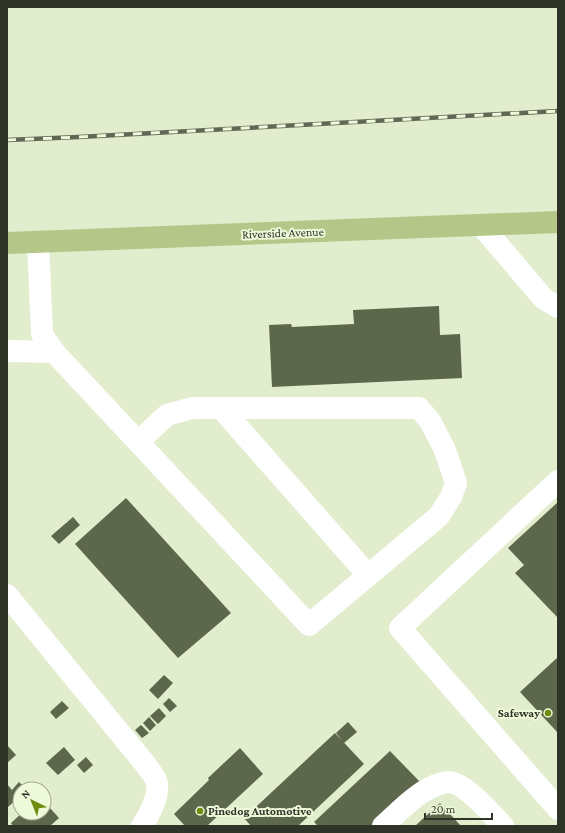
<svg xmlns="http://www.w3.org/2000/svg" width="565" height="833" font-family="'Crimson Pro',serif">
	<rect width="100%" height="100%" fill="#e1edcd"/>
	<!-- building -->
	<path fill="#5d674b" d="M439 306 440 335 460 334 462 378 272 387 269 325 291 324 292 327 354 324 353 310Z
		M126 498 231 613 178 658 75 544Z
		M558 502V618L515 573 524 565 508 548Z
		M73 517 80 525 59 544 51 536Z
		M558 657V733L520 692Z
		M164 675 173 683 158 699 149 690Z
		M169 698 177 706 170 712 163 704Z
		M62 701 69 708 56 719 50 712Z
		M159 708 166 716 158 724 150 716Z
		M149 717 156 725 150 731 143 723Z
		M348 722 357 732 344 743 336 733Z
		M141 725 149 733 142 738 135 730Z
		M335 733 364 764 298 826H251L244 818Z
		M7 746H8L16 755 7 763Z
		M64 747 75 760 58 775 46 763Z
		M240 748 263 774 207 826H185L174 814 209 780 208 778Z
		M390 751 420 782 373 826H318L314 822Z
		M86 757 93 765 84 773 77 765Z
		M19 782 26 789H20V796L7 808V784L12 790Z
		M440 803 461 826H415Z
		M50 808 59 818 50 826H13L11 823 22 813H36L40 817Z"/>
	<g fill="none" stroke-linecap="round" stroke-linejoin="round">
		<!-- minor -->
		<path stroke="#fff" stroke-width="22" d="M481 225 544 299 558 307
			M38 242 42 334 54 352 309 625 439 516 451 497 456 483 445 450 430 421 419 408H192L167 415 138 442
			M7 351 54 352
			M221 408 368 575
			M558 481 400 628 558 809
			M7 595 146 765C150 771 156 777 157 784 159 796 149 816 142 826
			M383 826C401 810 419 789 443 783 443 783 448 782 449 782 465 783 492 814 503 826"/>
		<!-- major -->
		<path stroke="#b5c788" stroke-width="22" d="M7 243 558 222"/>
		<!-- rail casing -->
		<g stroke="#616755" stroke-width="4.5">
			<path id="rail" d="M7 140 79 137 558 111"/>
		</g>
		<!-- rail -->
		<use href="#rail" stroke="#eefada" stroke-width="3" stroke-dasharray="9" stroke-linecap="butt"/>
	</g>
	<!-- markers -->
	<g fill="#6e8d0e" stroke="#eefada" stroke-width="1.5">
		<circle cx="548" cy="713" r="4"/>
		<circle cx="200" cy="811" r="4"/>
	</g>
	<g text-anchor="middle" stroke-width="4" stroke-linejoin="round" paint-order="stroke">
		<!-- street labels -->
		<g font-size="12" fill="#303428" stroke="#eefada">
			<text transform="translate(283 233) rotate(-2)" y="4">Riverside Avenue</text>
		</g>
		<!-- poi labels -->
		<g font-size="12" font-weight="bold" fill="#303428" stroke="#eefada" text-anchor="end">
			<text x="540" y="717">Safeway</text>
			<text x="208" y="815" text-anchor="start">Pinedog Automotive</text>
		</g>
	</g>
	<!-- border -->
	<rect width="565" height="833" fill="none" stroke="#303428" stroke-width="16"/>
	<!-- north arrow -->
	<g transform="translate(32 801) rotate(317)"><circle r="19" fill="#eefada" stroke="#a2ab93"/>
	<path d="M0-3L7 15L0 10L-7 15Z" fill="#6e8d0e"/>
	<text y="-6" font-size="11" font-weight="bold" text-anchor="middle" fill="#303428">N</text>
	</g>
	<!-- scale -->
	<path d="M425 813v6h67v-6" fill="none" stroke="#303428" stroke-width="2"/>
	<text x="431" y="813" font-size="12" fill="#303428" stroke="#eefada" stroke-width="3" paint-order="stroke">20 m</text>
</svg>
